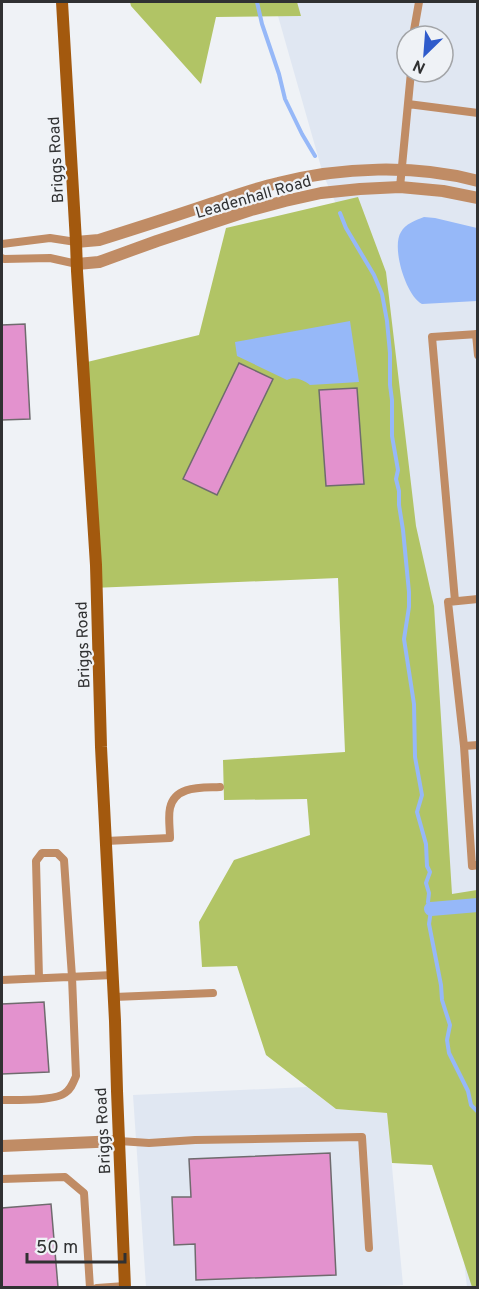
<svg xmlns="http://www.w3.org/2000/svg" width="479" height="1289" font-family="Overpass,sans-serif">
	<rect width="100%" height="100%" fill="#eff2f6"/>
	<!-- built -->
	<path fill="#e0e7f2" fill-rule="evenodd" d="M274 2H477V1287H467L443 1083 378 301 323 174ZM407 36H443V72H407Z
		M307 1087 336 1109 387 1113 403 1285 335 1288 146 1287 133 1095Z"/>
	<!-- forest -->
	<path fill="#b1c465" d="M130 2H297L301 16 216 17 201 84 131 6Z
		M358 197 386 272 416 526 434 606 452 894 477 890V1287H472L432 1165 392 1163 387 1113 336 1109 266 1055 237 966 202 967 199 922 234 860 310 835 307 799 224 800 223 760 345 752 338 578 92 588 83 363 199 335 226 228Z"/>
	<!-- water -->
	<path fill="#96b8f8" d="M424 217 435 218 477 228V301L422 304C406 296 391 247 401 232 405 224 416 220 424 217Z
		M350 321 359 382 310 385C303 380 295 376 287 380L237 356 235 342Z"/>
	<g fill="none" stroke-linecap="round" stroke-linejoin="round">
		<!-- stream -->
		<path stroke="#96b8f8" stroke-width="4" d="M257 2 262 24 279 74 285 99 302 134 315 156
			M340 213 346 228 374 275 382 294 387 321 390 353V385L392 400V436L398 470 396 479 399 491V505L403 530 409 592V607L404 639 414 704 415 757 422 795 417 812 426 844 427 866 430 872 426 883 429 893 428 902 431 910 429 924 441 985 442 1000 450 1025 447 1040 449 1053 468 1091 471 1105 478 1112"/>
		<!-- canal -->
		<path stroke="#96b8f8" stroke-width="14" d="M431 909 478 905"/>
	</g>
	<!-- building -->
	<path fill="#e392ce" stroke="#6f6b6e" stroke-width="1.5" d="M25 324 30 419 2 420V325Z
		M239 363 273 379 217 495 183 479Z
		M357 388 364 484 326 486 319 390Z
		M44 1002 49 1072 2 1074V1004Z
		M330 1153 336 1275 196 1280 195 1244 174 1245 172 1197H191L189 1159Z
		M51 1204 58 1287H2V1208Z"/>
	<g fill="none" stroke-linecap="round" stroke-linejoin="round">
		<!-- lane -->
		<path stroke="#c08c65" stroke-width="8" d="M413 36 419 2
			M408 104 478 113
			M400 187 411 72
			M2 244 50 238 76 242
			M2 258 4 259 50 258 77 264
			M476 334 478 355
			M478 599 448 602 464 746 478 745
			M455 601 432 337 478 334
			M464 746 472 866 478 865
			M106 841 170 838C170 829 168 817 170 808 175 785 202 788 220 787
			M2 980 113 975
			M114 997 213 993
			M2 1100C16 1100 55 1101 65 1093 71 1089 73 1083 76 1076L72 977 64 860 57 853H42L36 861 39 978
			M119 1141 149 1143 195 1140 362 1137 369 1248
			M2 1179 65 1177 84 1193 90 1288
			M97 1288 125 1286"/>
		<!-- street -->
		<path stroke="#c08c65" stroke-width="12" d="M76 242 99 240C137 228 175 216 213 203 234 196 256 188 278 183 340 167 416 164 478 181
			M77 264 99 262 157 241 251 210 285 201 321 193 360 189 400 187 443 191 478 198
			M2 1146 119 1141"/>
		<!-- secondary -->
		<path stroke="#a3590e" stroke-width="12" d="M62 2 76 242 77 271 96 565 101 747 115 1021 117 1091 125 1288"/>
	</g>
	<g text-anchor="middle" stroke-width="4.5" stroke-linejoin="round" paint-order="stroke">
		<!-- street labels -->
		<g font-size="16" fill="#303132" stroke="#eff2f6">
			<text transform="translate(55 160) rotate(-93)" y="6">Briggs Road</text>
			<text transform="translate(253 196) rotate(-16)" y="6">Leadenhall Road</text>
			<text transform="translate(82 645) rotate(-92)" y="6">Briggs Road</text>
			<text transform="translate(102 1131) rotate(-93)" y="6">Briggs Road</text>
		</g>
	</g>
	<!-- border -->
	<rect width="479" height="1289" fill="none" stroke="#303132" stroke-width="6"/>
	<!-- north arrow -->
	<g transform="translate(425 54) rotate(205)"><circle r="28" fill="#eff2f6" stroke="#a3a5a8" stroke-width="1.5"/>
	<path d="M0-4.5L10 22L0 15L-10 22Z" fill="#2f5bcb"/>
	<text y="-9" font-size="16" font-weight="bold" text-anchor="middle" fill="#303132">N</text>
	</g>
	<!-- scale -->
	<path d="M27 1253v9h98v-9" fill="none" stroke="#303132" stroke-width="3"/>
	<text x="36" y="1253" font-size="18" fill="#303132" stroke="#eff2f6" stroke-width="4.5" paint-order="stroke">50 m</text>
</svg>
